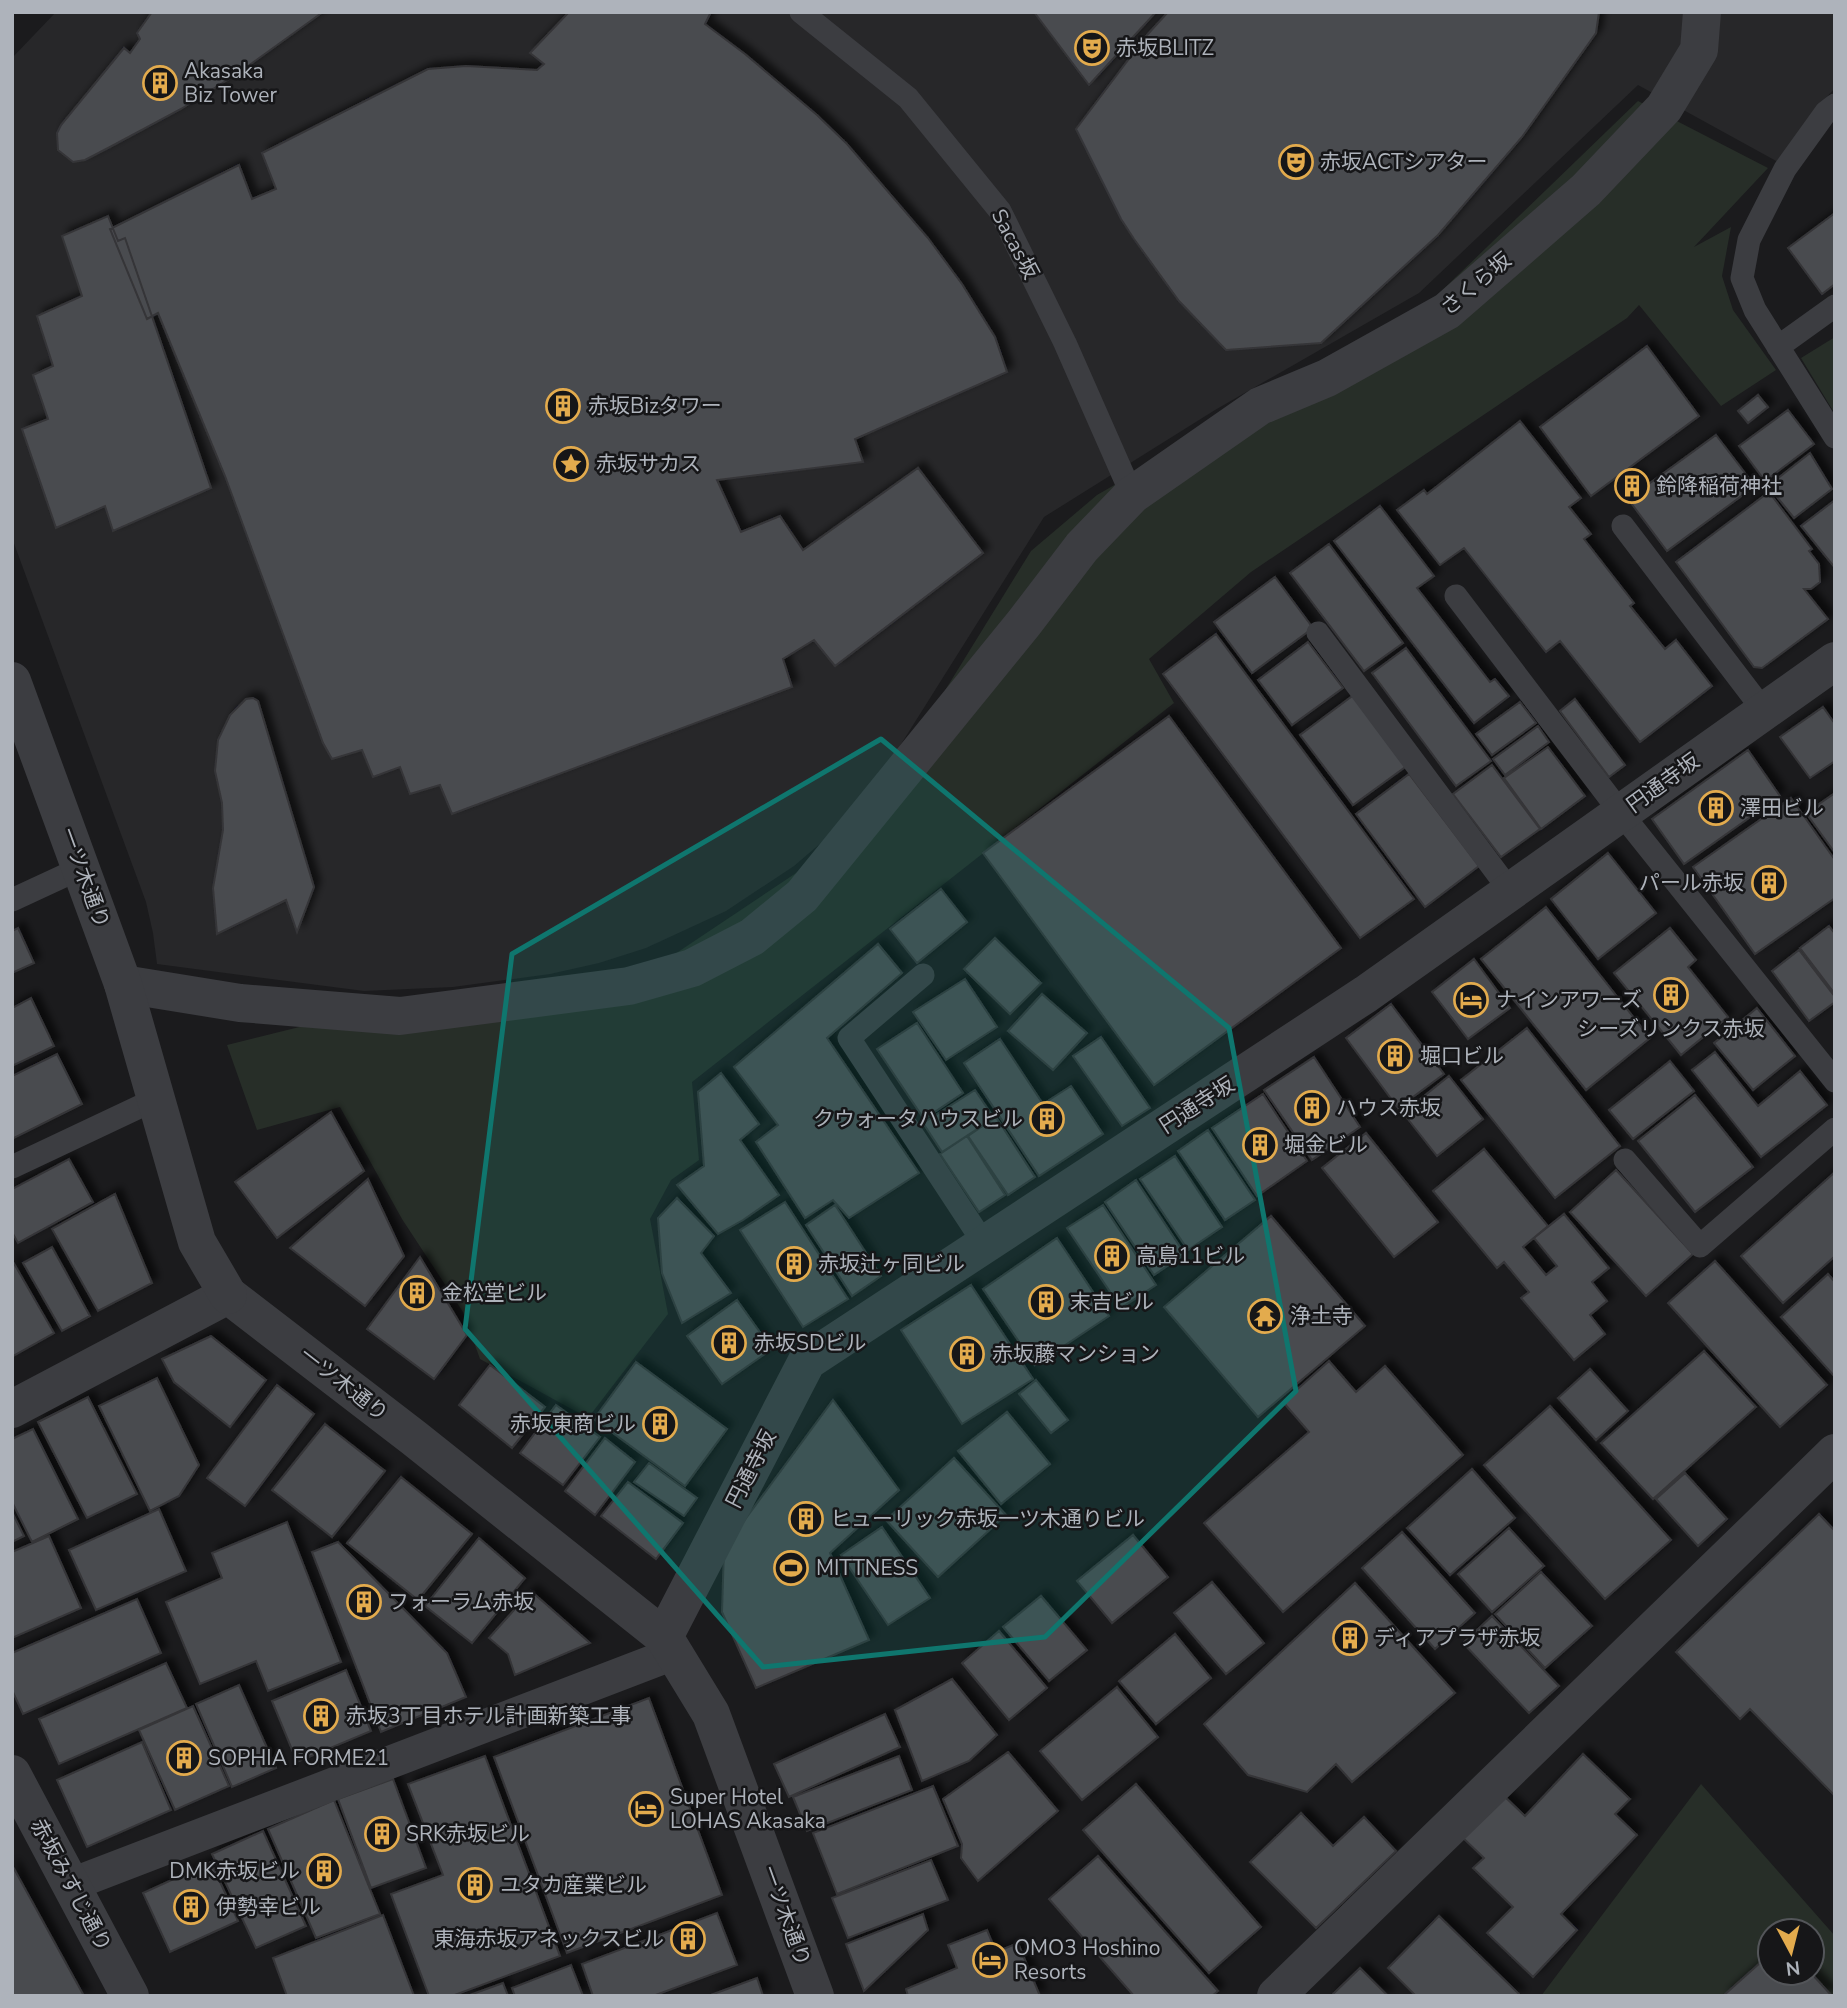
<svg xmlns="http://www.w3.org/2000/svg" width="1847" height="2008" font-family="'Nunito Sans','Noto Sans JP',sans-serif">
	<defs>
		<filter id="shadow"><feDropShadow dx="6" dy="-6" stdDeviation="3.5" flood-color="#0009"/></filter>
	</defs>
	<rect width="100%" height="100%" fill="#1b1b1d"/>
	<!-- built -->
	<path fill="#272729" d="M56 12H1835V88L1812 113 1778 162 1638 85 1419 293 1215 410 1044 517 886 768 822 842 794 866 726 911 646 948 599 963 550 974 453 987 364 991 157 964 153 933 146 902 12 538V58Z"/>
	<!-- green -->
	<path fill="#272e28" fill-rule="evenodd" d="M1638 101 1768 168 1694 247 1731 227 1722 276 1733 310 1776 370 1721 406 1639 305 1627 318 1251 572 1149 659 1174 703 692 1082 699 1160 671 1180 650 1219 668 1314 588 1418 480 1359 463 1312 402 1219 340 1107 257 1130 227 1045 400 1002 663 962 826 853 936 705 1031 551 1097 495 1427 305Z
		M1835 337V414L1801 358Z
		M1701 1784 1835 1936V1996H1541ZM1770 1931H1812V1973H1770Z"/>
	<!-- building -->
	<path fill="#4a4b4f" stroke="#353538" stroke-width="2" filter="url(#shadow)" d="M323 12 237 74 181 109 110 147 85 160 73 162 58 150 57 133 61 125 124 48 130 53 140 39 137 33 152 12Z
		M569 12H711L705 24 745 54 817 115 847 144 928 238 962 284 995 337 1007 372 855 439 863 462 717 480 741 532 780 516 803 550 918 468 983 553 835 666 814 640 783 659 792 687 452 814 440 785 410 794 400 767 373 777 362 750 332 759 323 743 225 476 158 313 147 319 110 229 239 165 252 199 276 189 262 153 428 69 466 66 537 70 544 64 530 53Z
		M1034 12H1156L1089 85Z
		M1168 12H1599L1596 33 1522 137 1438 235 1321 343 1226 350 1179 301 1134 239 1121 219 1076 129 1147 35Z
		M1835 213V284L1822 294 1788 248Z
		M108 216 118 241 125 238 211 488 113 531 105 506 56 528 22 429 48 419 33 375 53 366 37 316 82 296 62 236Z
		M1647 346 1699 416 1591 496 1540 427Z
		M1758 395 1768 407 1748 423 1738 411Z
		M1788 410 1814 444 1765 481 1739 446Z
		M1520 421 1581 498 1569 507 1591 534 1584 539 1634 603 1630 606 1665 649 1676 640 1712 686 1640 742 1560 641 1546 652 1464 548 1440 565 1397 510 1424 490 1427 494Z
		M1716 435 1755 486 1667 551 1628 499Z
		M1810 453 1832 489 1794 518 1768 486Z
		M1635 474 1642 481 1631 490 1625 481Z
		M1769 492 1812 549 1809 551 1819 564 1820 582 1811 589H1804L1828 619 1762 668 1754 667 1676 562Z
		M1835 500V568L1801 526Z
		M1380 506 1434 576 1417 588 1490 682 1495 679 1509 696 1474 723 1334 541Z
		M1329 544 1403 643 1364 671 1290 573Z
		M1275 577 1313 628 1252 673 1214 622Z
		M1216 634 1414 899 1360 938 1163 674Z
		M1308 642 1343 688 1292 725 1258 680Z
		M1406 648 1491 761 1456 786 1372 673Z
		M1355 694 1408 765 1353 805 1300 735Z
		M253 698 258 701 314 887 297 932 286 900 217 934 213 888 223 830 222 803 215 771 218 740 230 715 246 699Z
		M1575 699 1625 765 1609 777 1560 711Z
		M1520 702 1536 723 1492 755 1476 734Z
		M1823 707 1835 724V761L1810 778 1780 737Z
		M1169 716 1341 948 1154 1085 983 853Z
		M1538 726 1549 742 1505 775 1493 759Z
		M1548 747 1585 796 1541 829 1504 778Z
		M1748 750 1780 796 1684 864 1652 819Z
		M1492 765 1540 829 1501 857 1453 794Z
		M1409 774 1479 866 1425 907 1356 814Z
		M1835 793V853L1806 813Z
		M1791 798 1835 860V898L1755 954 1693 867Z
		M1608 853 1656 913 1598 959 1551 899Z
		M941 889 967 922 917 963 890 929Z
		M1546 907 1650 1038 1586 1090 1481 959Z
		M1829 926 1835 934V994L1800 948Z
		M18 928 34 963 12 973V931Z
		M1670 928 1696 960 1688 967 1728 1017 1681 1055 1614 973Z
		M995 938 1041 983 1010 1014 964 969Z
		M878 944 902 973 827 1038 919 1173 849 1218 833 1200 805 1218 756 1142 778 1125 734 1067Z
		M1799 950 1835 997V1002L1809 1021 1772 971Z
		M1474 959 1510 1008 1468 1039 1432 992Z
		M965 979 997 1027 946 1060 913 1012Z
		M1042 994 1087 1033 1053 1070 1008 1031Z
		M31 998 54 1046 12 1066V1008Z
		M1391 1004 1444 1074 1398 1108 1346 1038Z
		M1757 1008 1795 1056 1753 1090 1714 1043Z
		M917 1023 963 1093 924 1119 877 1049Z
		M1527 1028 1620 1146 1555 1198 1461 1080Z
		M1101 1037 1150 1108 1122 1126 1073 1056Z
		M1000 1039 1043 1104 1071 1086 1103 1134 1039 1176 964 1063Z
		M1715 1052 1758 1106 1800 1071 1827 1105 1761 1157 1692 1070Z
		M57 1054 82 1104 12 1139V1076Z
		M1314 1057 1360 1127 1312 1160 1264 1090Z
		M1670 1061 1694 1091 1633 1139 1609 1110Z
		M721 1073 759 1124 740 1140 779 1195 743 1220 718 1234 677 1185 704 1166 698 1092Z
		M1449 1076 1483 1119 1437 1156 1403 1113Z
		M975 1090 994 1118 942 1152 923 1123Z
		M1263 1094 1307 1161 1257 1196 1212 1128Z
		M1695 1095 1753 1167 1695 1212 1638 1141Z
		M331 1112 364 1171 277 1238 235 1182Z
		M996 1117 1035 1177 1008 1195 968 1136Z
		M1208 1130 1255 1200 1225 1220 1178 1151Z
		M1366 1133 1438 1222 1394 1257 1322 1168Z
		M967 1136 1005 1195 979 1212 940 1154Z
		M1484 1149 1548 1226 1523 1247 1546 1275 1557 1266 1534 1238 1564 1214 1609 1268 1592 1282 1607 1301 1590 1315 1605 1334 1574 1360 1521 1298 1529 1292 1504 1262 1497 1268 1433 1191Z
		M1175 1156 1222 1227 1188 1250 1140 1179Z
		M69 1159 93 1202 18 1243 12 1232V1189Z
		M1616 1170 1693 1254 1646 1296 1570 1212Z
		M1835 1172V1256L1783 1303 1741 1256Z
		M368 1179 404 1256 365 1306 290 1248Z
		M1136 1180 1185 1254 1154 1275 1105 1202Z
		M115 1194 152 1283 98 1311 52 1229Z
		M677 1198 714 1236 701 1253 731 1293 682 1323 662 1273 658 1218Z
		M785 1202 848 1299 803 1327 740 1230Z
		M835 1205 881 1276 852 1296 806 1225Z
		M1103 1205 1156 1285 1121 1308 1067 1228Z
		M1271 1216 1365 1326 1258 1417 1164 1307Z
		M1057 1238 1109 1316 1035 1365 983 1289Z
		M52 1247 90 1316 62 1331 23 1263Z
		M420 1257 467 1335 434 1379 367 1329Z
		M12 1260 54 1333 13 1356 12 1354Z
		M1715 1261 1827 1385 1780 1427 1668 1303Z
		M1828 1274 1835 1282V1377L1781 1317Z
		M971 1285 1033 1379 962 1424 901 1330Z
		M737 1300 772 1349 722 1384 687 1336Z
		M211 1336 266 1380 230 1427 174 1382 162 1359Z
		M1704 1351 1756 1407 1653 1499 1601 1443Z
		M1329 1361 1356 1392 1385 1366 1463 1455 1283 1612 1204 1523 1309 1432 1283 1402Z
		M636 1362 727 1429 685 1486 594 1419Z
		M490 1365 545 1407 512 1448 459 1405Z
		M1590 1369 1628 1411 1596 1440 1558 1398Z
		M157 1378 199 1465 179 1496 150 1511 99 1406Z
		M1036 1380 1068 1420 1051 1433 1019 1394Z
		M277 1385 314 1414 245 1506 207 1478Z
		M88 1397 137 1494 87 1518 38 1422Z
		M833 1400 899 1490 830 1553 869 1640 756 1688 722 1612 724 1548Z
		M556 1405 600 1437 563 1485 520 1453Z
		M1550 1406 1671 1540 1605 1599 1484 1465Z
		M1007 1412 1050 1464 1001 1504 958 1451Z
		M325 1424 385 1471 332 1537 272 1490Z
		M33 1429 78 1519 32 1542 12 1502V1439Z
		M605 1438 635 1462 595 1515 565 1491Z
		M954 1458 1006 1515 938 1577 886 1520Z
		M649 1463 697 1498 684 1516 634 1482Z
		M1472 1469 1515 1518 1450 1575 1407 1528Z
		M1685 1473 1727 1519 1698 1546 1656 1499Z
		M401 1477 472 1534 418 1600 347 1543Z
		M628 1482 683 1523 656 1559 601 1516Z
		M159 1509 186 1571 96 1610 69 1550Z
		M12 1512 24 1536 12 1542Z
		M1819 1514 1835 1531V1796L1750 1709 1740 1719 1676 1652Z
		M287 1522 341 1662 268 1691 256 1661 200 1684 166 1602 222 1578 212 1553Z
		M882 1527 930 1598 888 1625 841 1555Z
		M1509 1528 1544 1566 1492 1612 1458 1574Z
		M1402 1532 1475 1613 1435 1649 1362 1568Z
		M1133 1535 1168 1577 1112 1623 1077 1581Z
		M49 1536 81 1608 12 1638V1552Z
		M479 1538 525 1578 472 1643 425 1606Z
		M338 1542 447 1653 466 1697 381 1732 312 1552Z
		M1541 1572 1592 1626 1545 1668 1495 1614Z
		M1212 1582 1264 1643 1226 1674 1174 1613Z
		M1355 1583 1455 1693 1352 1782 1336 1764 1307 1792 1248 1775 1204 1724Z
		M531 1591 590 1643 515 1675 508 1654 489 1638Z
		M1041 1596 1087 1650 1049 1681 1003 1627Z
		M137 1599 161 1653 23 1714 12 1690V1653Z
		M1492 1616 1559 1686 1529 1713 1463 1643Z
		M999 1631 1047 1688 1009 1720 962 1663Z
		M1175 1634 1211 1678 1156 1724 1119 1681Z
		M166 1663 187 1708 59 1764 39 1719Z
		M346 1670 371 1731 297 1762 272 1701Z
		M952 1679 997 1735 969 1761 922 1781 895 1710Z
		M239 1685 276 1768 232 1787 196 1704Z
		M1117 1687 1158 1737 1082 1800 1040 1751Z
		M649 1698 722 1895 567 1953 494 1757Z
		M193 1706 229 1786 175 1810 139 1730Z
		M885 1714 900 1747 789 1797 774 1764Z
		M142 1742 171 1810 87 1847 57 1780Z
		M1008 1752 1058 1811 978 1881 961 1858 962 1844 943 1799Z
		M1583 1754 1630 1799 1615 1814 1637 1835 1561 1914 1577 1930 1533 1977 1487 1933 1513 1907 1473 1868 1484 1858 1462 1837 1503 1795 1525 1816Z
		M485 1756 560 1956 452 1996H429L391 1894 443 1875 408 1784Z
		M899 1756 912 1790 807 1831 793 1797Z
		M393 1779 426 1868 371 1888 338 1799Z
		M1136 1784 1261 1927 1209 1973 1083 1830Z
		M933 1786 958 1846 837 1894 813 1833Z
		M334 1800 380 1914 316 1938 268 1829Z
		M1301 1813 1333 1846 1364 1817 1396 1851 1316 1928 1250 1862Z
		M263 1831 306 1926 256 1948 212 1854Z
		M1098 1856 1218 1991 1212 1996H1134L1049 1899Z
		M931 1860 948 1900 848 1938 832 1898Z
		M211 1862 238 1921 170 1952 143 1893Z
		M12 1865 84 1996H12Z
		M717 1913 737 1965 653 1996H593L582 1964Z
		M923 1914 928 1930 864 1991 846 1944Z
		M383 1915 414 1996H287L273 1958Z
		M1439 1916 1520 1995 1519 1996H1416L1388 1968Z
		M987 1930 996 1952 1018 1943 1040 1996H908L906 1989 957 1968 948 1945Z
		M1770 1954V1973H1811L1832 1996H1723Z
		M571 1965 583 1996H515L512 1988Z
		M1360 1968 1388 1996H1331Z
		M757 1978 763 1996H708Z
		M503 1983 508 1996H467Z"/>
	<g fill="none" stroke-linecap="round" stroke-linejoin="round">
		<!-- service -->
		<path stroke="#3c3d41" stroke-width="23" d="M801 12 908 98 1000 211 1065 343 1132 495
			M1835 105 1826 112 1785 169 1749 240 1742 278 1755 310 1835 437
			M1778 347 1835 306
			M1623 526 1764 711
			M1456 596 1621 813 1835 1081
			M1318 633 1511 892
			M12 900 81 868
			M923 975 849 1038 985 1245
			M1625 1160 1700 1246 1835 1129
			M12 1167 156 1099"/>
		<!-- pedestrian -->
		<path stroke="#3c3d41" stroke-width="33" d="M70 1885 675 1653"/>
		<!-- minor -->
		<path stroke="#3c3d41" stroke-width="38" d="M123 984 240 1003 400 1016 629 986 692 968 752 937 802 896 1024 623 1082 547 1132 495 1260 406 1327 378 1447 311 1586 190 1664 108 1699 50 1702 12
			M12 1409 228 1295 414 1438 664 1637 711 1714 815 1996
			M664 1637 807 1361 1366 994 1835 661
			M12 1774 130 1996
			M1276 1996 1835 1453"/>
		<!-- tertiary -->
		<path stroke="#3c3d41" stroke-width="38" d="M12 681 123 984 197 1242 228 1295"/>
	</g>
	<!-- marked area -->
	<path fill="#0f766e" fill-opacity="0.2" stroke="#0f766e" stroke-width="5" stroke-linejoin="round" d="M881 739 1229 1028 1296 1391 1045 1637 763 1667 465 1329 512 954Z"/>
	<!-- icons -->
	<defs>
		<g id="theatre-ring" transform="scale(1.75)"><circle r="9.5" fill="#161618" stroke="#e3ab4d" stroke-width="1.5"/><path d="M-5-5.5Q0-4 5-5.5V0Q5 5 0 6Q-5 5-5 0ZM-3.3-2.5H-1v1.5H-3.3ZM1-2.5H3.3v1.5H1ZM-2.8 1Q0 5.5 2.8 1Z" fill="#e3ab4d"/></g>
		<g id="building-ring" transform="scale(1.75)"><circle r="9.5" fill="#161618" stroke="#e3ab4d" stroke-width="1.5"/><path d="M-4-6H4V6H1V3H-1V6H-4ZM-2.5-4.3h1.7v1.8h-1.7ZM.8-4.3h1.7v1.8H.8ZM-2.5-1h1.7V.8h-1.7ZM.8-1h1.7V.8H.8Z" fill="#e3ab4d"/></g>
		<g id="sight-ring" transform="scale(1.75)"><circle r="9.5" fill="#161618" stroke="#e3ab4d" stroke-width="1.5"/><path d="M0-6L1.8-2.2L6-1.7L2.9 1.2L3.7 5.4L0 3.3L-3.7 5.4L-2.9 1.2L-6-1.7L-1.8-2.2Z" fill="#e3ab4d"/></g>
		<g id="hotel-ring" transform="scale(1.75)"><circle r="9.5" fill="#161618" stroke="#e3ab4d" stroke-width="1.5"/><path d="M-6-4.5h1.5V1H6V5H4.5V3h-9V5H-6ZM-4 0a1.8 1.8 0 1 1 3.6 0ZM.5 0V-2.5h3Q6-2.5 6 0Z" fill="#e3ab4d"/></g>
		<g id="temple-ring" transform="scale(1.75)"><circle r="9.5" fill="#161618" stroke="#e3ab4d" stroke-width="1.5"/><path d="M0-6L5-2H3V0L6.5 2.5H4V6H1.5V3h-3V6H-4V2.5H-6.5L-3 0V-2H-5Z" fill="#e3ab4d"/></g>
		<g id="stadium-ring" transform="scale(1.75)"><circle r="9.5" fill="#161618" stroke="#e3ab4d" stroke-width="1.5"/><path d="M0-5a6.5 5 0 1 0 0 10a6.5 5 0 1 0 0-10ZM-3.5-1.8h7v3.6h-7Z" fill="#e3ab4d"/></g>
	</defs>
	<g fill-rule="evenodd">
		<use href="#theatre-ring" x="1092" y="48"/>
		<use href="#building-ring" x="160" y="83"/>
		<use href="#theatre-ring" x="1296" y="162"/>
		<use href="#building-ring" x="563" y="406"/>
		<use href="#sight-ring" x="571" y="464"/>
		<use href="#building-ring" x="1632" y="486"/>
		<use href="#building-ring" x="1716" y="808"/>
		<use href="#building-ring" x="1769" y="883"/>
		<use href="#building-ring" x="1671" y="995"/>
		<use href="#hotel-ring" x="1471" y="1000"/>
		<use href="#building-ring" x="1395" y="1056"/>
		<use href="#building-ring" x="1312" y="1108"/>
		<use href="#building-ring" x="1047" y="1119"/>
		<use href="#building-ring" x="1260" y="1145"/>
		<use href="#building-ring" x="1112" y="1256"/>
		<use href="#building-ring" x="794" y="1264"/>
		<use href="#building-ring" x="417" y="1293"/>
		<use href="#building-ring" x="1046" y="1302"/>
		<use href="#temple-ring" x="1265" y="1316"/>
		<use href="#building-ring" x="729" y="1343"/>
		<use href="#building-ring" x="967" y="1354"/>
		<use href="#building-ring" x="660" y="1424"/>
		<use href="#building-ring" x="806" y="1519"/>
		<use href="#stadium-ring" x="791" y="1568"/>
		<use href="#building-ring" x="364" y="1602"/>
		<use href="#building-ring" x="1350" y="1638"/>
		<use href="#building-ring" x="321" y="1716"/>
		<use href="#building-ring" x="184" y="1758"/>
		<use href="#hotel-ring" x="646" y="1809"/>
		<use href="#building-ring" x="382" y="1834"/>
		<use href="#building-ring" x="324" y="1871"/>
		<use href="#building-ring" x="475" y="1885"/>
		<use href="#building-ring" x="191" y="1907"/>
		<use href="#building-ring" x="688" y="1939"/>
		<use href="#hotel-ring" x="990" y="1960"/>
	</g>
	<g text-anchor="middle" stroke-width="5" stroke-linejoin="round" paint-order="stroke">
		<!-- poi labels -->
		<g font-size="21" fill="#aeb3bb" stroke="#161618" text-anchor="start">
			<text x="1116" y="55">赤坂BLITZ</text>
			<text x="184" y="78">Akasaka<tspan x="184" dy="24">Biz Tower</tspan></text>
			<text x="1320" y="169">赤坂ACTシアター</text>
			<text x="588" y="413">赤坂Bizタワー</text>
			<text x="596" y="471">赤坂サカス</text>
			<text x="1656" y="493">鈴降稲荷神社</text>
			<text x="1740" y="815">澤田ビル</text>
			<text x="1744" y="890" text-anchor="end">パール赤坂</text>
			<text x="1496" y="1007">ナインアワーズ</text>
			<text x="1671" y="1036" text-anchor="middle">シーズリンクス赤坂</text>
			<text x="1420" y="1063">堀口ビル</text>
			<text x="1336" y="1115">ハウス赤坂</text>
			<text x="1023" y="1126" text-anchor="end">クウォータハウスビル</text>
			<text x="1284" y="1152">堀金ビル</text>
			<text x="1136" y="1263">高島11ビル</text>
			<text x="818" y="1271">赤坂辻ヶ同ビル</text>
			<text x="442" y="1300">金松堂ビル</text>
			<text x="1070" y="1309">末吉ビル</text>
			<text x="1290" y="1323">浄土寺</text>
			<text x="754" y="1350">赤坂SDビル</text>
			<text x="992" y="1361">赤坂藤マンション</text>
			<text x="636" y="1431" text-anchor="end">赤坂東商ビル</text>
			<text x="830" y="1526">ヒューリック赤坂一ツ木通りビル</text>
			<text x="816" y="1575">MITTNESS</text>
			<text x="388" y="1609">フォーラム赤坂</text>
			<text x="1374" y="1645">ディアプラザ赤坂</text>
			<text x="346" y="1723">赤坂3丁目ホテル計画新築工事</text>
			<text x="208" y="1765">SOPHIA FORME21</text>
			<text x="670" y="1804">Super Hotel<tspan x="670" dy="24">LOHAS Akasaka</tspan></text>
			<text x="406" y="1841">SRK赤坂ビル</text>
			<text x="300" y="1878" text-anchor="end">DMK赤坂ビル</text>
			<text x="500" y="1892">ユタカ産業ビル</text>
			<text x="216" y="1914">伊勢幸ビル</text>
			<text x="664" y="1946" text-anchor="end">東海赤坂アネックスビル</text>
			<text x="1014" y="1955">OMO3 Hoshino<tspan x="1014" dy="24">Resorts</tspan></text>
		</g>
		<!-- street labels -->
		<g font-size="21" fill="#aeb3bb" stroke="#161618">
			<text transform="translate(1015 244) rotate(62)" y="7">Sacas坂</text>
			<text transform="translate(1476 284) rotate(-40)" y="7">さくら坂</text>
			<text transform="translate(1663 783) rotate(-36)" y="7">円通寺坂</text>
			<text transform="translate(85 878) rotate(70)" y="7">一ツ木通り</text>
			<text transform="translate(1197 1105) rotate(-33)" y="7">円通寺坂</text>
			<text transform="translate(344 1384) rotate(38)" y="7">一ツ木通り</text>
			<text transform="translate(751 1469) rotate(-63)" y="7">円通寺坂</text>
			<text transform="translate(71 1885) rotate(62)" y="7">赤坂みすじ通り</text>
			<text transform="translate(786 1916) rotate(70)" y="7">一ツ木通り</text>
		</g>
	</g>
	<!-- border -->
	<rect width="1847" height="2008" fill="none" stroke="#aeb3bb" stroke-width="28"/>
	<!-- north arrow -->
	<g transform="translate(1791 1952) rotate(173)"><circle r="33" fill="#161618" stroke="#535559" stroke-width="2"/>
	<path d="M0-5L12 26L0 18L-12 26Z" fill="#e3ab4d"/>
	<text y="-10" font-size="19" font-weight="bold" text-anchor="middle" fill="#aeb3bb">N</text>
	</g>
</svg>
